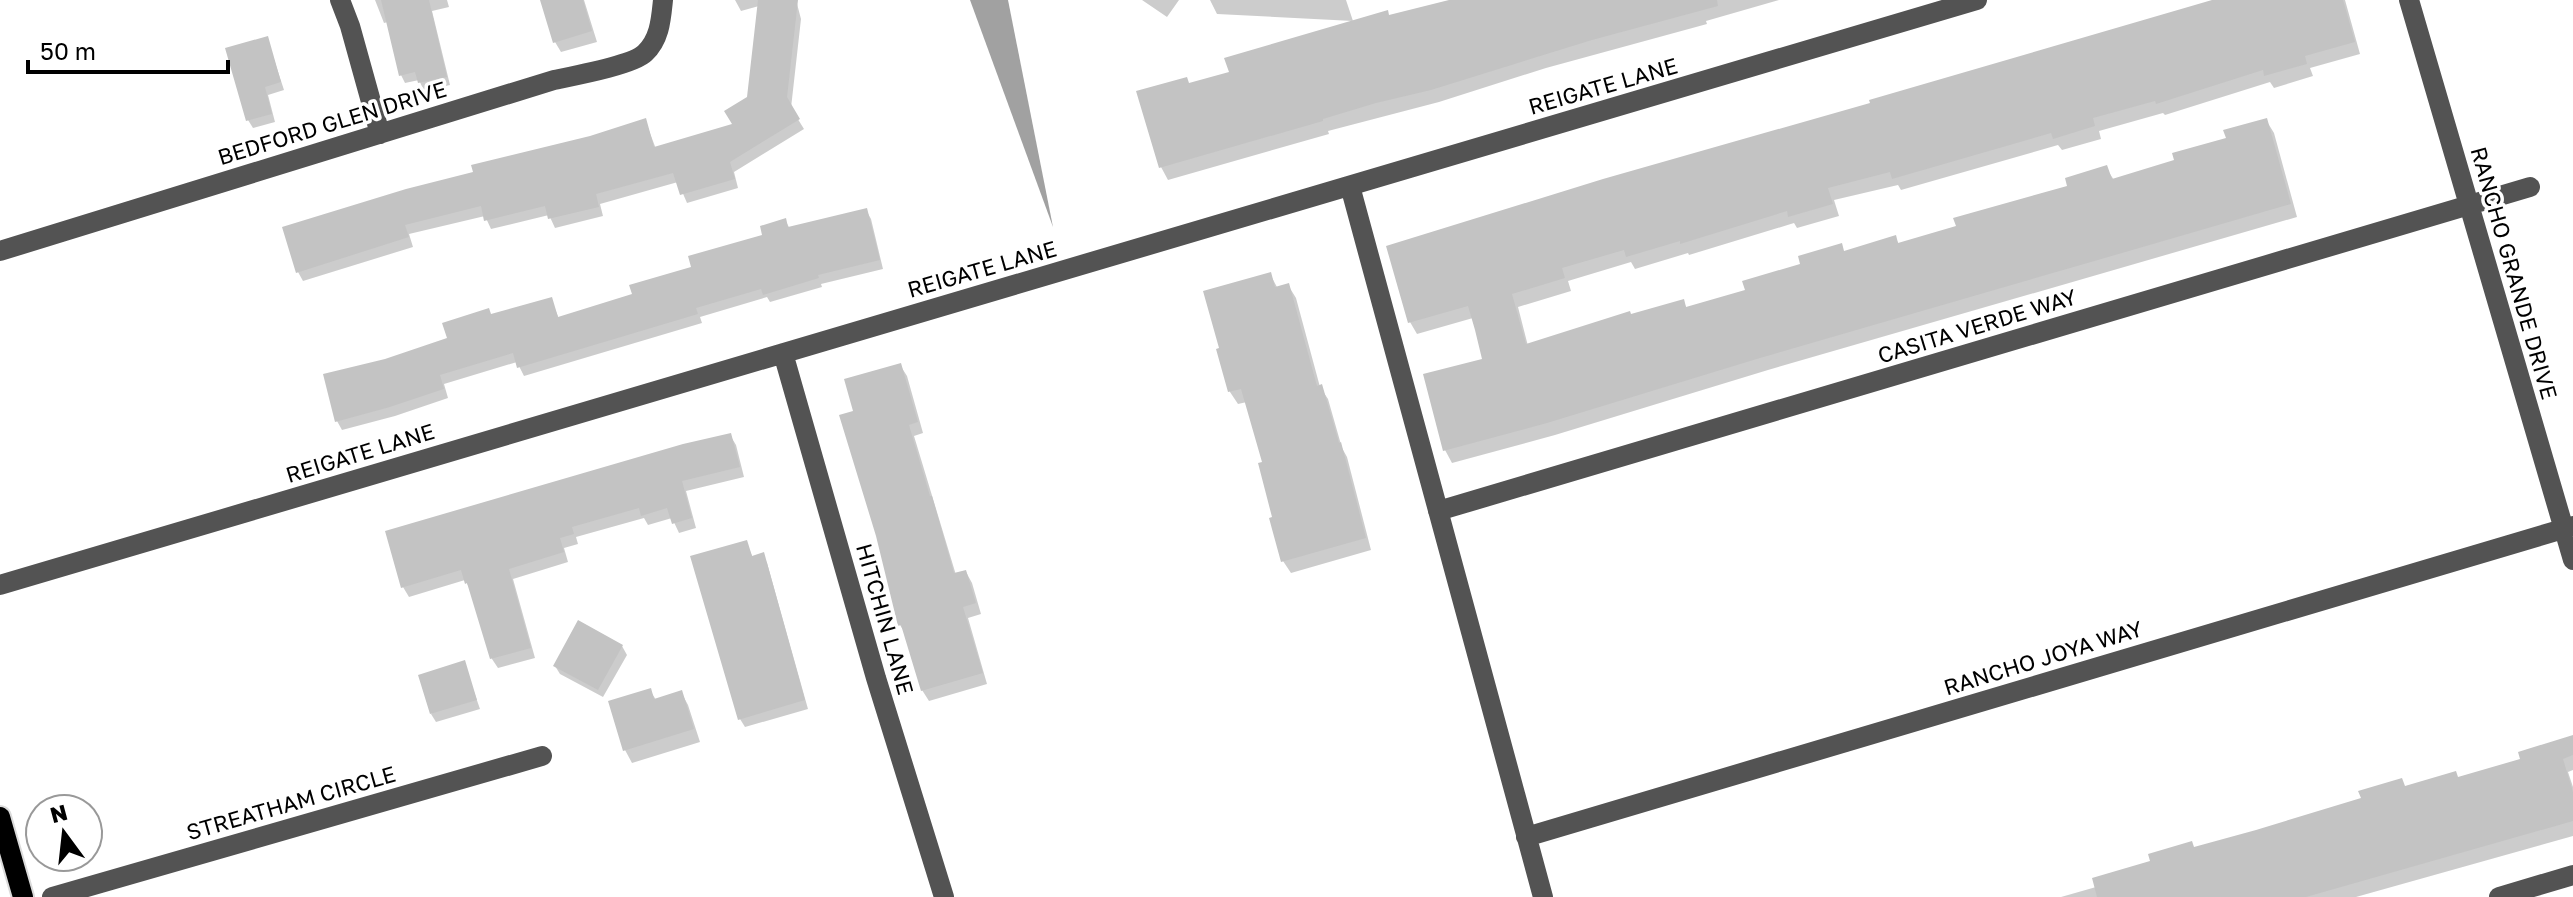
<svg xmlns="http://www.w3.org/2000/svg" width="2573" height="897" font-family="'Golos Text',sans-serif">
	<rect width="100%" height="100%" fill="#fff"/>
	<!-- water -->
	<path fill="#a1a1a1" d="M970 0H1008L1053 227Z"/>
	<!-- shadow -->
	<path fill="#0003" d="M375 0H447L449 7 432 11 450 85 424 91 419 80 405 83 401 75 388 22 384 23Z
		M543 0H584L597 42 561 52 555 42Z
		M735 0H796L801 19 791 108 804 129 734 172 738 188 687 203 678 182 600 204 603 216 555 228 549 215 491 229 485 216 409 234 413 247 303 281 298 272 475 174 645 120 656 149 734 125 749 98 759 6 741 11Z
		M1142 0H1179L1167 17Z
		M1210 0H1346L1353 21 1217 14Z
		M1456 0H1779L1706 21 1707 24 1546 68 1439 102 1328 131 1329 134 1168 180 1161 167 1190 85 1231 73 1352 26Z
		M2217 0H2345L2360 54 2310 68 2313 76 2274 88 2270 82 2165 115 2163 113 2099 131 2101 139 2062 150 2058 145 1901 190 1898 185 1834 200 1839 216 1797 228 1794 223 1689 255 1688 253 1635 269 1631 262 1568 281 1571 291 1518 307 1528 346 1683 301 1687 309 1747 291 1845 253 1895 238 1899 244 1958 227 2069 187 2106 168 2114 180 2177 162 2266 120 2274 133 2297 217 1768 370 1555 435 1452 463 1445 450 1484 361 1473 318 1417 334 1410 322 1388 248Z
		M267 38 284 90 268 95 275 122 253 128 248 120Z
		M866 210 871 219 883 269 821 284 822 287 770 302 767 297 700 317 702 323 524 376 517 362 444 384 448 398 395 416 342 430 337 421 386 360 449 339 491 316 551 299 559 319 634 296 765 236 785 220 790 229Z
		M1270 274 1278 289 1288 285 1296 298 1320 387 1328 399 1342 448 1347 457 1371 550 1291 573 1283 561 1264 463 1247 402 1238 404 1230 392 1218 350Z
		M900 365 907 376 923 433 914 436 956 575 966 572 972 583 981 614 968 618 987 684 929 701 922 690 907 636 900 625 855 412Z
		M730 435 736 445 744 477 686 491 696 528 679 533 672 518 648 525 644 518 576 537 578 544 564 548 568 562 513 579 535 658 498 668 492 659 473 594 465 580 409 597 403 587Z
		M746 542 753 558 763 555 767 563 808 709 745 727 740 719Z
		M622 646 627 655 603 697 560 674 555 666Z
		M464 663 480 709 436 722 431 714Z
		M650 690 656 700 681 692 688 705 700 742 632 763 625 750Z
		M2573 737V770L2568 772 2573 787V836L2356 897H2061L2096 887 2194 849 2406 788 2458 779 2522 760Z"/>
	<!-- building -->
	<path fill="#c3c3c3" d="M381 0H429L447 77 418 83 415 72 399 76Z
		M540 0H583L592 31 553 43Z
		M758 0H798L787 97 800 119 730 162 735 179 680 195 673 173 596 194 599 207 548 219 545 206 484 221 481 206 405 225 409 237 296 273 282 227 406 189 473 172 471 165 590 136 646 118 654 147 732 124 724 111 747 97Z
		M1449 0H1717L1718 6 1592 40 1431 90 1376 103 1323 119V121L1159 168 1136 91 1187 77 1189 83 1229 72 1224 58 1388 10 1389 15Z
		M2212 0H2343L2355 42 2305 56 2307 64 2264 76 2263 70 2156 104 2155 101 2093 118 2095 126 2053 139 2051 133 1892 179 1890 172 1828 188 1833 204 1788 217 1787 211 1680 244V241L1626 257 1624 250 1562 268 1565 278 1512 294 1526 344 1630 311 1631 314 1684 299 1686 307 1745 290 1742 281 1800 264 1798 256 1842 243 1844 251 1896 235 1898 243 1956 226 1953 218 2067 186 2065 178 2107 165 2112 179 2174 160 2172 153 2226 138 2223 130 2267 118 2291 204 1760 358 1547 423 1443 451 1423 374 1482 359 1475 330 1468 306 1408 323 1386 246 1603 179 1870 103 1869 100Z
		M268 36 281 82 265 87 272 114 246 121 225 48Z
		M867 208 880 260 818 275 819 278 763 295 761 289 696 308 698 314 517 368 513 353 440 375 444 389 390 407 335 422 323 374 385 359 447 338 442 323 489 308 491 314 552 297 558 317 632 294 629 285 691 267 688 256 762 235 760 226 786 218 788 227Z
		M1271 272 1275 287 1289 283 1317 386 1322 384 1339 443 1341 442 1366 538 1281 562 1269 518 1272 517 1258 463 1262 462 1241 389 1228 392 1216 349 1219 348 1203 291Z
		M901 363 918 422 909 425 930 496H932L954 573 966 570 976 603 963 607 983 673 921 691 901 625 898 626 876 536 839 415 853 411 844 379Z
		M731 433 740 467 682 481 692 518 672 524 667 508 641 516 639 508 572 527 574 534 560 538 564 552 509 569 531 648 490 659 467 583 465 584 461 570 401 588 385 531 683 444Z
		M747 540 752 556 764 552 805 700 738 720 690 556Z
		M578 620 623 645 598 690 553 666Z
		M465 660 477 700 430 714 418 675Z
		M651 688 654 699 682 690 694 729 623 751 608 701Z
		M2573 735V755L2563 759 2573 792V821L2306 897H2097L2092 878 2150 861 2148 854 2192 841 2194 847 2256 830 2361 798 2358 791 2402 778 2405 786 2456 771 2458 777 2520 759 2518 752Z"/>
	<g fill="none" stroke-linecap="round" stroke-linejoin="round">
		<!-- major casing -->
		<g stroke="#dbdbdb" stroke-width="24">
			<path id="major" d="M0 817 23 897"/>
		</g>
		<!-- minor -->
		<path stroke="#535353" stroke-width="20" d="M340 0 350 26 380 134
			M2409 0 2573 560
			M1350 186 1543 897
			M0 251 554 80C573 76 633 65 645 53 660 39 661 19 663 0
			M783 353 876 678 944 897
			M1438 511 2530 187
			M0 585 1977 0
			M1526 837 2573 526
			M52 897 542 756
			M2499 897 2573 875"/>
		<!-- major -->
		<use href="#major" stroke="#000" stroke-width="20"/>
	</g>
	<g text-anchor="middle" stroke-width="7" stroke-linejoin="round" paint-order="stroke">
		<!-- street labels -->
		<g font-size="22" fill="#000" stroke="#fff">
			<text transform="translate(1603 86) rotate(-16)" y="8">REIGATE LANE</text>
			<text transform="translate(332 123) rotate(-17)" y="8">BEDFORD GLEN DRIVE</text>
			<text transform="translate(982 269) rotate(-16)" y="8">REIGATE LANE</text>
			<text transform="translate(2514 273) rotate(74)" y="8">RANCHO GRANDE DRIVE</text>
			<text transform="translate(1977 326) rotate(-17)" y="8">CASITA VERDE WAY</text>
			<text transform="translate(360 453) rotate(-17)" y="8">REIGATE LANE</text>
			<text transform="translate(885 619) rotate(74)" y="8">HITCHIN LANE</text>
			<text transform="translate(2043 658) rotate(-17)" y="8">RANCHO JOYA WAY</text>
			<text transform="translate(291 803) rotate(-16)" y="8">STREATHAM CIRCLE</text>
		</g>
	</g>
	<!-- north arrow -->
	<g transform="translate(64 833) rotate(345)"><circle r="38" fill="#ffffff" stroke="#999999" stroke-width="2"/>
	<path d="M0-6L14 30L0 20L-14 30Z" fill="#000000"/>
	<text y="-12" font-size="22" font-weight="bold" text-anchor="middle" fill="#000000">N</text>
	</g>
	<!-- scale -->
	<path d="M28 60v12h200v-12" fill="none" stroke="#000000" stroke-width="4"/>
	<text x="40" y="60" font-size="24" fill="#000000" stroke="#ffffff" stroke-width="6" paint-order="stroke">50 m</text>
</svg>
